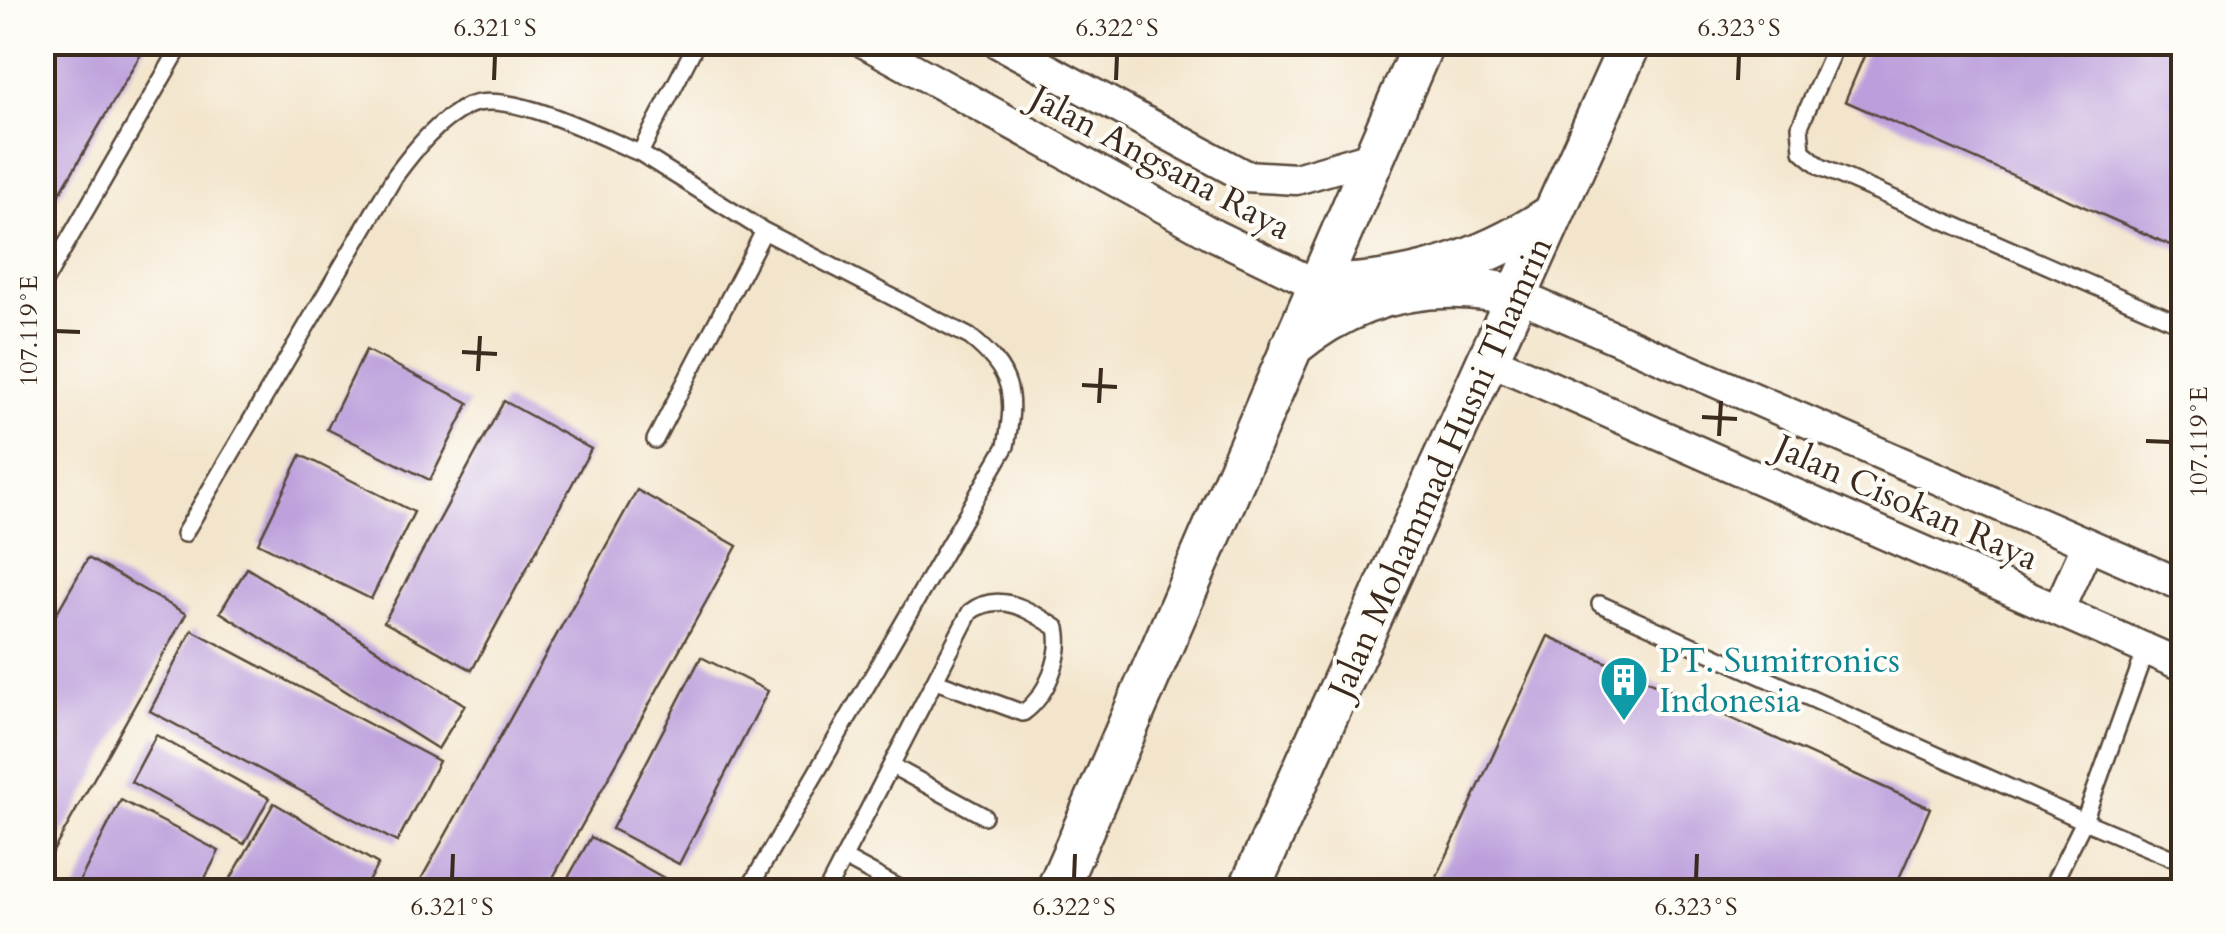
<svg xmlns="http://www.w3.org/2000/svg" width="2226" height="934" font-family="Cardo,serif">
	<rect width="100%" height="100%" fill="#fdfcf7"/>
	<filter id="ink" filterUnits="userSpaceOnUse"><feTurbulence type="fractalNoise" baseFrequency=".01" numOctaves="2"/><feDisplacementMap in="SourceGraphic" scale="20" xChannelSelector="R" yChannelSelector="G"/><feConvolveMatrix kernelMatrix="1 2 1 2 8 2 1 2 1" color-interpolation-filters="sRGB"/></filter>
	<filter id="wash" filterUnits="userSpaceOnUse"><feTurbulence type="fractalNoise" baseFrequency=".0048" numOctaves="4" result="noise"/><feDisplacementMap in="SourceGraphic" scale="40" xChannelSelector="R" yChannelSelector="G"/><feGaussianBlur stdDeviation="2.25" result="paint"/><feColorMatrix in="noise" values="0 0 0 0 0 0 0 0 0 0 0 0 0 0 0 0 0 1.4 0 .05"/><feComposite in="paint" operator="in"/></filter>
	<g filter="url(#wash)">
		<rect width="100%" height="100%" fill="#f3e5cc"/>
		<g id="blocks">
			<!-- building -->
			<path fill="#bb9edb" d="M42 42H148L42 224Z
				M1870 42H2184V251L1845 101Z
				M366 350 469 403 430 480 327 429Z
				M504 401 591 449 472 670 384 622Z
				M301 455 414 512 371 599 258 543Z
				M637 490 737 546 545 892H414Z
				M42 542 54 548 42 570Z
				M88 558 186 614 42 871V639Z
				M247 568 465 705 438 749 220 612Z
				M192 630 439 761 397 842 150 711Z
				M1548 636 1930 808 1893 892H1430Z
				M701 657 768 691 679 864 612 829Z
				M156 735 269 798 244 844 131 782Z
				M121 800 219 851 198 892H74Z
				M274 803 378 864 362 892H223Z
				M591 837 689 892H560Z"/>
		</g>
	</g>
	<g filter="url(#ink)">
		<use href="#blocks" fill-opacity="0" stroke="#574638" stroke-width="2.5"/>
		<g fill="none" stroke-linecap="round" stroke-linejoin="round">
			<!-- lane casing -->
			<g stroke="#574638" stroke-width="20">
				<path id="lane" d="M697 42 640 153 764 231 970 337C1013 371 1016 394 1006 446L747 892
					M1837 42 1800 126 1802 151 1821 167 2184 325
					M42 286 183 42
					M655 440 764 231
					M184 534 395 176C415 149 437 121 468 106 509 88 600 137 640 153
					M1600 604 2084 821 2146 649
					M892 766 984 816
					M844 858 907 892
					M826 892 970 612C999 590 1030 610 1057 628 1063 656 1047 696 1023 713L936 681
					M2049 892 2084 821 2184 863"/>
			</g>
			<!-- street casing -->
			<g stroke="#574638" stroke-width="35">
				<path id="street" d="M864 42 1214 235 1317 285
					M997 42 1245 176 1296 179 1375 156
					M1519 296 2184 586
					M1490 360 2184 666
					M2058 610 2088 544"/>
			</g>
			<!-- secondary casing -->
			<g stroke="#574638" stroke-width="45">
				<path id="secondary" d="M1317 285C1403 286 1481 263 1552 215
					M1290 348C1357 292 1434 276 1519 296
					M1056 892 1424 42
					M1248 892 1631 42"/>
			</g>
			<!-- lane -->
			<use href="#lane" stroke="#fff" stroke-width="15"/>
			<!-- street -->
			<use href="#street" stroke="#fff" stroke-width="30"/>
			<!-- secondary -->
			<use href="#secondary" stroke="#fff" stroke-width="40"/>
		</g>
	</g>
	<!-- ticks -->
	<path fill="none" stroke="#3b2a1e" stroke-width="4" d="M494 80 495 55M1116 80 1117 55M1738 80 1739 55M55 331 80 332M462 352 497 354M478 371 480 336M1082 385 1117 387M1099 403 1101 368M1702 417 1737 419M1719 436 1721 401M2146 441 2171 442M452 879 453 854M1074 879 1075 854M1696 879 1697 854"/>
	<!-- icons -->
	<defs>
		<g id="building-pin" transform="scale(2.5)"><path d="M0 17L-7.5 6A9.5 9.5 0 1 1 7.5 6Z" fill="#0f9aa8" stroke="#fdfcf7"/><path d="M-4-6H4V6H1V3H-1V6H-4ZM-2.5-4.3h1.7v1.8h-1.7ZM.8-4.3h1.7v1.8H.8ZM-2.5-1h1.7V.8h-1.7ZM.8-1h1.7V.8H.8Z" fill="#fff"/></g>
	</defs>
	<g fill-rule="evenodd">
		<use href="#building-pin" x="1624" y="680"/>
	</g>
	<g text-anchor="middle" stroke-width="8" stroke-linejoin="round" paint-order="stroke">
		<!-- street labels -->
		<g font-size="35" fill="#3b2a1e" stroke="#fdfcf7">
			<text transform="translate(1161 162) rotate(28)" y="12">Jalan Angsana Raya</text>
			<text transform="translate(1440 467) rotate(-66)" y="12">Jalan Mohammad Husni Thamrin</text>
			<text transform="translate(1907 502) rotate(24)" y="12">Jalan Cisokan Raya</text>
		</g>
		<!-- culture labels -->
		<g font-size="35" fill="#0d838f" stroke="#fdfcf7" text-anchor="start">
			<text x="1659" y="672">PT. Sumitronics<tspan x="1659" dy="40">Indonesia</tspan></text>
		</g>
	</g>
	<!-- margin -->
	<rect width="2226" height="934" fill="none" stroke="#fdfcf7" stroke-width="110"/>
	<rect x="55" y="55" width="2116" height="824" fill="none" stroke="#3b2a1e" stroke-width="4"/>
	<g font-size="25" text-anchor="middle" fill="#3b2a1e">
		<text x="495" y="36">6.321°S</text>
		<text x="1117" y="36">6.322°S</text>
		<text x="1739" y="36">6.323°S</text>
		<text transform="translate(28 331) rotate(-90)" y="9">107.119°E</text>
		<text transform="translate(2198 442) rotate(-90)" y="9">107.119°E</text>
		<text x="452" y="915">6.321°S</text>
		<text x="1074" y="915">6.322°S</text>
		<text x="1696" y="915">6.323°S</text>
	</g>
</svg>
